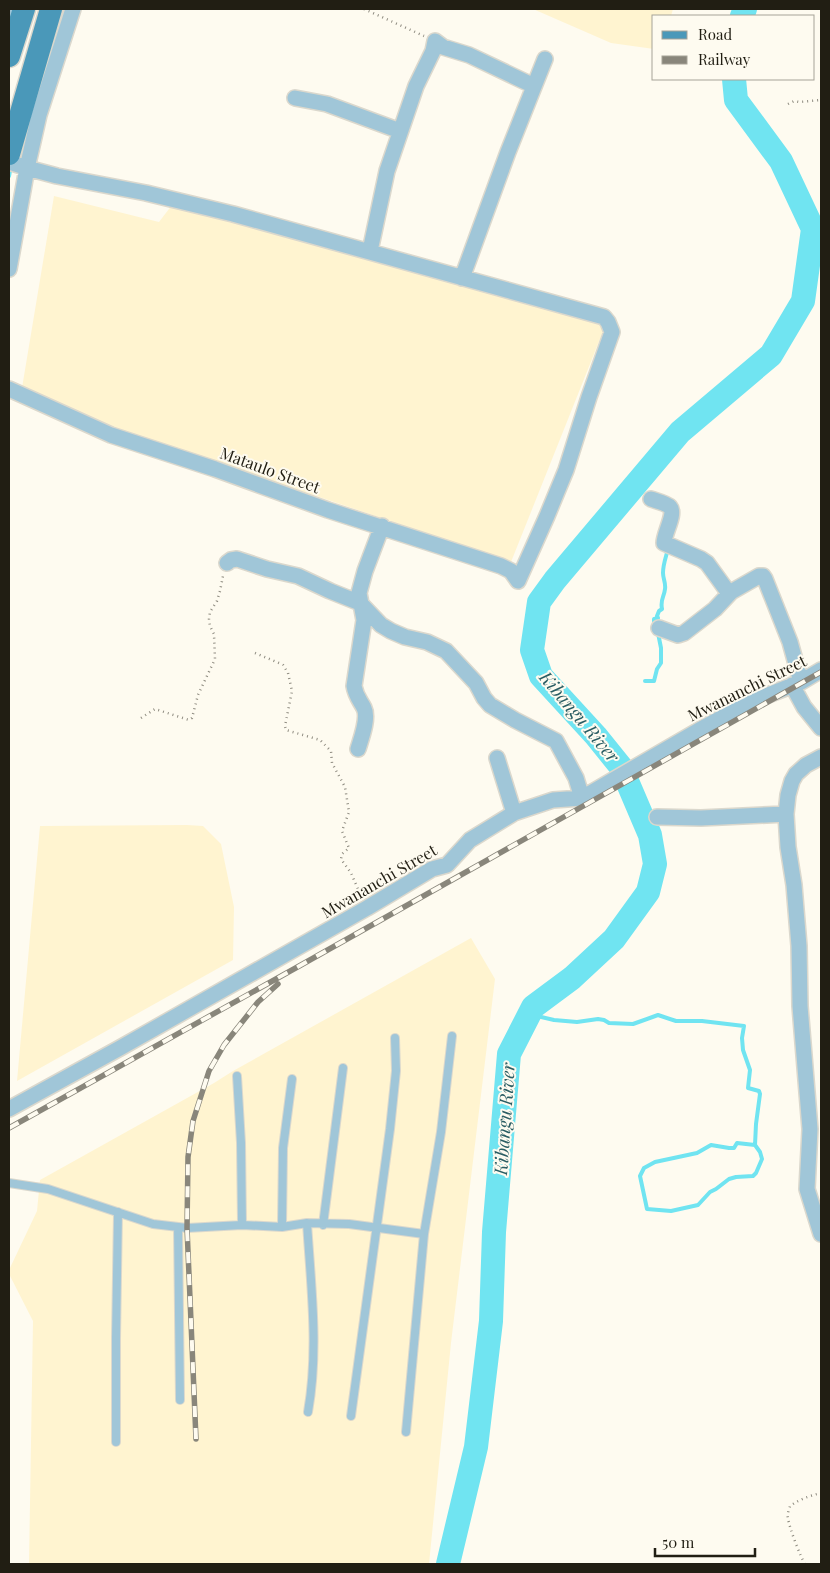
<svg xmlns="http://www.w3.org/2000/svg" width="830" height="1573" font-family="'Playfair Display',serif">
	<rect width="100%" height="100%" fill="#fefbf0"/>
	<!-- built -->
	<path fill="#fff4d0" d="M533 9H673L671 16H654V49L611 43Z
		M54 196 159 222 172 205 606 324 511 562 95 421 22 388Z
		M187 825 203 826 221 844 234 907 233 960 17 1081 40 826Z
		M471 938 495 979 451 1343 429 1564H29L33 1321 9 1274V1270L37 1211 40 1180 214 1083 233 1071Z"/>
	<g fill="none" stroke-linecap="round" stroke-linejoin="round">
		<!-- stream -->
		<path stroke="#70e4f1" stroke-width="4" d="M9 176 11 166
			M654 626V619L658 618 657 616 659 611 662 609C660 599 664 598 665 589 666 583 663 579 663 573 663 564 666 557 668 549
			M645 681H654L657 669 661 663V648L658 633
			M533 1007 532 1011 537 1016 554 1020 577 1022 598 1019 604 1020 609 1023 633 1024 658 1015 676 1021H702L744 1026 742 1038 743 1050 750 1070 748 1088 759 1091 760 1094 756 1124 755 1145 737 1143 734 1148H729L711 1145 697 1153 655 1162 644 1168 640 1176 647 1209 671 1211 698 1205 710 1192 716 1189 729 1179 736 1177 753 1176 756 1173 762 1159 760 1152 755 1145"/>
		<!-- river -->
		<path stroke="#70e4f1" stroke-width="24" d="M742 16 745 9
			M448 1564 476 1447 491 1321 494 1232 509 1054 533 1007 572 978 614 939 648 892 655 864 650 835 621 767 596 736 541 676 532 650 539 602 555 580 680 432 771 355 803 301 813 229 781 161 736 100 734 79"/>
		<!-- lane casing -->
		<g stroke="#dbd8cd" stroke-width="10">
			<path id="lane" d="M9 13 10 9
				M237 1076 241 1143 242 1225
				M9 1183 48 1189 153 1224 187 1228 242 1225 282 1227 307 1223 349 1224 424 1234
				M307 1223C311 1286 319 1350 308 1412
				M323 1225 343 1068
				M178 1227 180 1400
				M282 1227 283 1148 292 1079
				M351 1416 390 1129 396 1071 395 1038
				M406 1432 424 1234 441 1132 452 1036
				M116 1442V1338L118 1212"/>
		</g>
		<!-- street casing -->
		<g stroke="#dbd8cd" stroke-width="18">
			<path id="street" d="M295 98 327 104 400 131
				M9 162 27 168 57 176 146 193 233 214 604 317 608 322 612 332 589 397 566 470 547 516 518 581 511 571 501 566 328 510 215 469 111 435 9 389
				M370 251 387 171 416 86 433 51 435 41 443 47 469 55 534 86
				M9 269 27 168 39 115 73 9
				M462 278 508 152 545 59
				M651 499C656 501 666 503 670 507 676 514 664 533 664 543L701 559 707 563 728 592H731L759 576H763L765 579 790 642 801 682
				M227 563 231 560 237 559 267 569 298 576 330 591 360 603 381 625 391 631 405 637 427 642 446 651 476 683 484 698 490 705 515 720 556 741 576 778 582 798
				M659 628 678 635 684 633 715 609 731 592
				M792 685 804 707 821 728
				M358 749C361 739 369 718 364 708 360 700 356 697 354 686L364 620 359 593 365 571 382 526
				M821 757 806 765 796 774 792 781 788 795 786 814 788 847 794 885 799 946 800 1006 810 1129 807 1189 821 1234
				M497 758 514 813
				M657 817 701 818 786 814
				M9 1109 120 1048 367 908 432 869 447 865 470 840 514 813 553 800 582 798 701 729 750 702 801 682 821 670"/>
		</g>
		<!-- primary casing -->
		<g stroke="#dbd8cd" stroke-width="25">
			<path id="primary" d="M9 56 24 9
				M9 154 51 9"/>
		</g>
		<!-- path -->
		<path stroke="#8f8c81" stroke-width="2.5" stroke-dasharray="1 4" stroke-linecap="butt" d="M364 9 424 36
			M788 104 794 101 799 102 821 100
			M255 653 279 663 283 665 288 673 292 691 285 726 286 730 320 740 331 751 332 763 345 787 349 812 342 831 349 848 342 854 341 859 351 873 361 896
			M141 718 155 709 189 720 192 718 198 695 215 659 214 634 210 626 209 619 210 612 217 601 220 591 223 576
			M805 1564C800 1556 789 1527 788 1518 787 1514 789 1510 790 1506 800 1499 809 1496 821 1493"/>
		<!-- lane -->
		<use href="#lane" stroke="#a0c6d8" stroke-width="8"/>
		<!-- street -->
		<use href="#street" stroke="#a0c6d8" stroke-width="15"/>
		<!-- primary -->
		<use href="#primary" stroke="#4a98b9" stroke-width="22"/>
		<!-- rail casing -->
		<g stroke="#89867b" stroke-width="5.5">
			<path id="rail" d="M9 1128 301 965 821 672
				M196 1439 187 1228 188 1157 193 1121 209 1071 224 1045 258 1002 278 984"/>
		</g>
		<!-- rail -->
		<use href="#rail" stroke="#fefbf0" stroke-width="4" stroke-dasharray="11" stroke-linecap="butt"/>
	</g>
	<g text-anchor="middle" stroke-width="4" stroke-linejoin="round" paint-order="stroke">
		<!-- street labels -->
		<g font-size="16" fill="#211e13" stroke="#fefbf0">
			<text transform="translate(270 470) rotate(20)" y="6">Mataulo Street</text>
			<text transform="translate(747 688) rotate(-26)" y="6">Mwananchi Street</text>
			<text transform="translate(379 881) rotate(-30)" y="6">Mwananchi Street</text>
		</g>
		<!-- water labels -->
		<g font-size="18" font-style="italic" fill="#2a5d63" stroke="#fefbf0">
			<text transform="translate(579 717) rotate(50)" y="6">Kibangu River</text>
			<text transform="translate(505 1119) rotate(-86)" y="6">Kibangu River</text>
		</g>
	</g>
	<!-- border -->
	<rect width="830" height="1573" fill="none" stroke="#211e13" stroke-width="20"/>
	<!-- legend -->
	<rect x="652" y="15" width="162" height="65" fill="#fefbf0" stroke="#a6a398"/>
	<rect x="662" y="31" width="25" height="8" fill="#4a98b9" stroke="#a6a398"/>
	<text x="698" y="40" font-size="15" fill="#211e13">Road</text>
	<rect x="662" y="56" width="25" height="8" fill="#89867b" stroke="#a6a398"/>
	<text x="698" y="65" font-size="15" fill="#211e13">Railway</text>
	<!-- scale -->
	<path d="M655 1548v8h100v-8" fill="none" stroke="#211e13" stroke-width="2.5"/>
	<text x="662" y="1548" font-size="15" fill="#211e13" stroke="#fefbf0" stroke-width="4" paint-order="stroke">50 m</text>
</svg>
